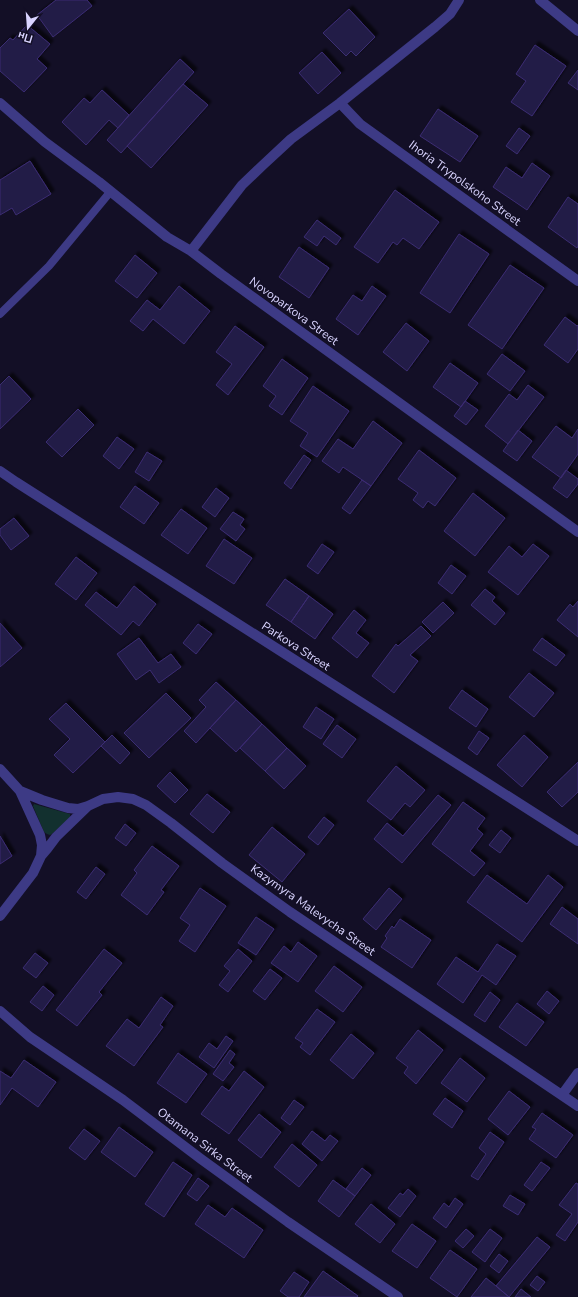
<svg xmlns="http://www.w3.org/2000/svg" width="578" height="1297" font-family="'Nunito Sans',sans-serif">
	<defs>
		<filter id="shadow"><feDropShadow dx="3.5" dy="-3.5" stdDeviation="1" flood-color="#0009"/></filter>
	</defs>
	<rect width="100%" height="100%" fill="#130f26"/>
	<!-- green -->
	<path fill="#12302f" d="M34 804 70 814V817L53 833 50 835 47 834 44 832 33 806Z"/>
	<!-- building -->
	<path fill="#241b47" stroke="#3b2d73" filter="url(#shadow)" d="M56 0H87L92 6 53 37 37 15Z
		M349 9 375 37 356 56 351 51 346 56 323 33Z
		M27 25 50 44 37 59 47 68 24 92 0 71V48L10 38 13 40Z
		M535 45 566 66 532 116 511 102 526 81 516 74Z
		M322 52 341 73 318 94 299 73Z
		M180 59 194 72 121 153 107 140Z
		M578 70V90L568 83Z
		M183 84 208 105 151 168 127 146Z
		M102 90 129 115 118 128 109 120 86 145 62 122 84 98 90 103Z
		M438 109 478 136 460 162 420 136Z
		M519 128 530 136 517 154 506 146Z
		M30 161 51 194 16 215 12 208 0 215V180Z
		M532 163 550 176 527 210 493 187 506 167 522 178Z
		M395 190 439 222 419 249 403 238 397 245 393 242 378 263 354 247Z
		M568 197 578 204V246L577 248 548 227Z
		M317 220 341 238 336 245 324 236 317 246 304 237Z
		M459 234 489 254 450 313 420 293Z
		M299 247 329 268 309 298 279 277Z
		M135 255 157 273 137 298 115 281Z
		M510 265 544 288 502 349 468 325Z
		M179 286 210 311 184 344 153 319 143 331 130 321 147 300 160 310Z
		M372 286 386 296 358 335 336 319 353 295 362 301Z
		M565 317 577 326 578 325V349L568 363 544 345Z
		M406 323 429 341 407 371 383 352Z
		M235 326 264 347 228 395 216 385 232 364 216 352Z
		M502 354 525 371 510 391 487 374Z
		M282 359 308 378 282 415 269 406 276 396 263 386Z
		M450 363 478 383 461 407 433 387Z
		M9 376 31 399 0 429V385Z
		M528 385 544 397 508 444 485 426 509 394 517 400Z
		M313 386 349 411 317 457 300 446 308 433 290 421Z
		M465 401 478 410 466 425 454 416Z
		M78 409 94 425 62 457 46 442Z
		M373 421 402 443 371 486 343 467 339 473 322 461 338 439 353 449Z
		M556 426 572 438 578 429V454L561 478 532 457Z
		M518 430 532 441 517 461 503 451Z
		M117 437 134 449 119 469 103 456Z
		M419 450 456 478 435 506 428 501 423 508 413 500 418 493 398 479Z
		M147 452 162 461 149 481 135 472Z
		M304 455 311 460 291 489 284 483Z
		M566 470 578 479V484L567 498 553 488Z
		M362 480 371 486 350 514 342 508Z
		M135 486 159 503 144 524 120 507Z
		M216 488 229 498 215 517 202 507Z
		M473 493 505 518 475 556 444 531Z
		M181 509 207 528 188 554 161 535Z
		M233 512 244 519 240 525 245 529 236 541 220 529Z
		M14 518 29 536 11 550 0 535V529Z
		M224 539 252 558 234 584 206 566Z
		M322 544 334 552 318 574 307 566Z
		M533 544 549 556 518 595 488 572 509 546 522 557Z
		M76 557 97 573 76 600 55 584Z
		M451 565 466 576 452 594 438 583Z
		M285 579 309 596 291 622 266 605Z
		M134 586 156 604 139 626 133 621 121 635 85 605 96 592 117 608Z
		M485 589 495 597 492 601 505 613 495 625 471 605Z
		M309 596 333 614 315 639 291 622Z
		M578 601V637L557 620 570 604 573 607Z
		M443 602 454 613 433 633 422 622Z
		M354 610 366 620 356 633 369 643 357 658 332 638Z
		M0 623 22 648 0 667Z
		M198 624 212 634 196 654 183 643Z
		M421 626 431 636 410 655 418 661 394 693 372 676 396 644 398 646Z
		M139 638 158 663 171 654 181 667 159 683 150 670 136 680 117 654Z
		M542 638 565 655 556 666 533 650Z
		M529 673 554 693 534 717 509 697Z
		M216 682 236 700 196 743 184 731 206 707 199 700Z
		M462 690 488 709 476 727 449 708Z
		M166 693 191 718 149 758 124 733Z
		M236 700 262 724 236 752 210 728Z
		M66 703 105 742 73 773 54 755 70 739 49 719Z
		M316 707 334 719 321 739 303 727Z
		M262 724 287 748 265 771 240 748Z
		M337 725 356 739 342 758 323 744Z
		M479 731 489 738 477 755 468 748Z
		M112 735 130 753 120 764 101 746Z
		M524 735 548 757 522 787 497 765Z
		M287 748 306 766 284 789 265 771Z
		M578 762V792L562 807 547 792Z
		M396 766 425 790 410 807 405 803 391 820 367 801Z
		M170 772 188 790 175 803 157 786Z
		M207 794 230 812 213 833 190 814Z
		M438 795 451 805 402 863 374 839 387 823 403 836Z
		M463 802 485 818 477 829 483 834 470 851 485 863 474 876 432 844Z
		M324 817 334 825 318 845 308 837Z
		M125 824 136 833 126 846 115 838Z
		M272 827 305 854 282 882 249 855Z
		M501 830 511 838 500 853 489 845Z
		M0 836 12 856 0 864Z
		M152 846 179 866 161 890 164 892 147 915 121 895 137 873 134 870Z
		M96 867 105 874 86 899 77 892Z
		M487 875 527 904 548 875 563 887 522 942 467 902Z
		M200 888 226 906 195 952 179 941 190 925 180 918Z
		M389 888 402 899 376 930 363 919Z
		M562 907 578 919V944L550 924Z
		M256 917 274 929 256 955 238 943Z
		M400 919 431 940 412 968 381 947 387 938 385 936 392 926 394 928Z
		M298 942 317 956 298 982 271 963 284 946 291 952Z
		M497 944 516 956 496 985 482 975 463 1003 437 984 456 957 478 972Z
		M104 949 122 963 99 992 102 995 77 1026 56 1010Z
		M238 949 252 961 228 992 219 985 230 971 224 966Z
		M35 953 48 963 36 978 23 968Z
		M334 966 362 987 343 1012 315 991Z
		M270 969 282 978 265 1000 253 991Z
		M43 986 54 995 42 1011 30 1002Z
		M547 991 559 1001 549 1014 537 1004Z
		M490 992 500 1000 485 1022 474 1015Z
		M161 997 173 1006 160 1025 163 1027 134 1066 106 1046 127 1019 139 1028Z
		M517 1003 544 1022 526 1046 499 1027Z
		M317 1009 335 1022 310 1055 300 1047 303 1043 295 1038Z
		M418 1030 443 1050 416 1084 404 1073 408 1067 396 1058Z
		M351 1034 374 1053 353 1079 330 1060Z
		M226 1036 233 1041 214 1068 199 1057 209 1043 217 1049Z
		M230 1050 235 1054 229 1063 234 1067 223 1081 213 1074Z
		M178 1053 207 1074 186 1103 157 1083Z
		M460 1058 485 1078 467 1102 441 1083Z
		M24 1060 56 1082 38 1107 12 1088 0 1105V1071L11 1078Z
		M244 1071 264 1087 229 1134 201 1114 222 1086 229 1091Z
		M509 1091 530 1107 508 1135 488 1119Z
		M445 1098 463 1111 452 1128 433 1114Z
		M294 1100 304 1107 290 1125 281 1118Z
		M542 1113 573 1135 556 1158 529 1139 536 1129 532 1127Z
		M259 1114 281 1132 261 1158 238 1140Z
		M119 1127 153 1152 135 1177 101 1152Z
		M84 1129 100 1141 85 1160 69 1148Z
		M312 1131 325 1141 330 1135 338 1141 322 1161 302 1144Z
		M490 1132 504 1142 478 1180 471 1176 486 1154 479 1148Z
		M292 1144 317 1165 299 1187 274 1167Z
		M173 1162 192 1175 164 1217 145 1204Z
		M541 1162 550 1168 532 1191 524 1185Z
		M362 1168 371 1175 355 1196 346 1189Z
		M198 1178 209 1186 197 1201 187 1194Z
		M333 1180 355 1196 339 1217 318 1201Z
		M576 1183 578 1184V1222L565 1241 556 1235 572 1214 559 1205Z
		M408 1189 416 1196 400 1217 388 1208 400 1193 403 1195Z
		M510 1195 525 1204 518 1215 503 1206Z
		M455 1198 463 1204 446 1228 433 1218 444 1203 449 1207Z
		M371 1204 395 1224 380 1243 355 1224Z
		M208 1205 225 1217 232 1208 263 1230 244 1258 195 1224Z
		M412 1224 436 1241 417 1268 392 1251Z
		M466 1229 474 1236 463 1248 455 1241Z
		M490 1229 502 1238 485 1262 472 1252Z
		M537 1237 550 1247 509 1297 496 1286Z
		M450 1250 477 1269 457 1297 430 1278Z
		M499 1254 508 1261 499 1273 490 1266Z
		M323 1271 358 1296 357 1297H304Z
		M294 1272 309 1282 299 1297H288L280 1291Z
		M537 1276 545 1282 538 1291 530 1285Z
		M486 1278 496 1286 509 1297H471Z
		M521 1289 531 1297H515Z"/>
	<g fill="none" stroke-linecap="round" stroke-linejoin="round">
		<!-- service -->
		<path stroke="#3d3a85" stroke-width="8" d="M0 314 49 266 111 191"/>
		<!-- minor -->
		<path stroke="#3d3a85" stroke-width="10" d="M540 0 578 31
			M0 103 45 142 99 182 167 237 191 251 221 274 578 532
			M340 103 360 124 578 281
			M191 251 242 185 263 165 291 139 340 103 435 27 450 14 459 0
			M0 769 20 791 40 835 42 845 41 856
			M20 791 42 800 68 808 78 809 88 806 103 799 118 797 133 799 146 805 171 823 222 863 290 912 578 1106
			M0 916 33 873 41 856 47 849 56 837 88 806
			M0 1011 30 1037 123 1100 201 1159 288 1222 398 1297
			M562 1095 578 1073"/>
		<!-- tertiary -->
		<path stroke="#3d3a85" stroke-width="10" d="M0 471 16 482 578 841"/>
	</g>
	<g text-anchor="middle" stroke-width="3" stroke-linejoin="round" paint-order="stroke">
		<!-- street labels -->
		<g font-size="12" fill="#d9d4ff" stroke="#130f26">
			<text transform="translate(465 183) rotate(36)" y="4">Ihoria Trypolskoho Street</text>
			<text transform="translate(294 311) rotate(36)" y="4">Novoparkova Street</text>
			<text transform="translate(296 646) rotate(33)" y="4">Parkova Street</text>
			<text transform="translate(313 910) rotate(35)" y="4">Kazymyra Malevycha Street</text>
			<text transform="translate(205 1145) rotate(37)" y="4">Otamana Sirka Street</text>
		</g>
	</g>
	<!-- north arrow -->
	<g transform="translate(28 28) rotate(197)" stroke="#130f26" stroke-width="3" paint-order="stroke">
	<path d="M0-3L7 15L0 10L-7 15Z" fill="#d9d4ff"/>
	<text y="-6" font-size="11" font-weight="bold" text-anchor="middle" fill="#d9d4ff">Пн</text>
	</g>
</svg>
